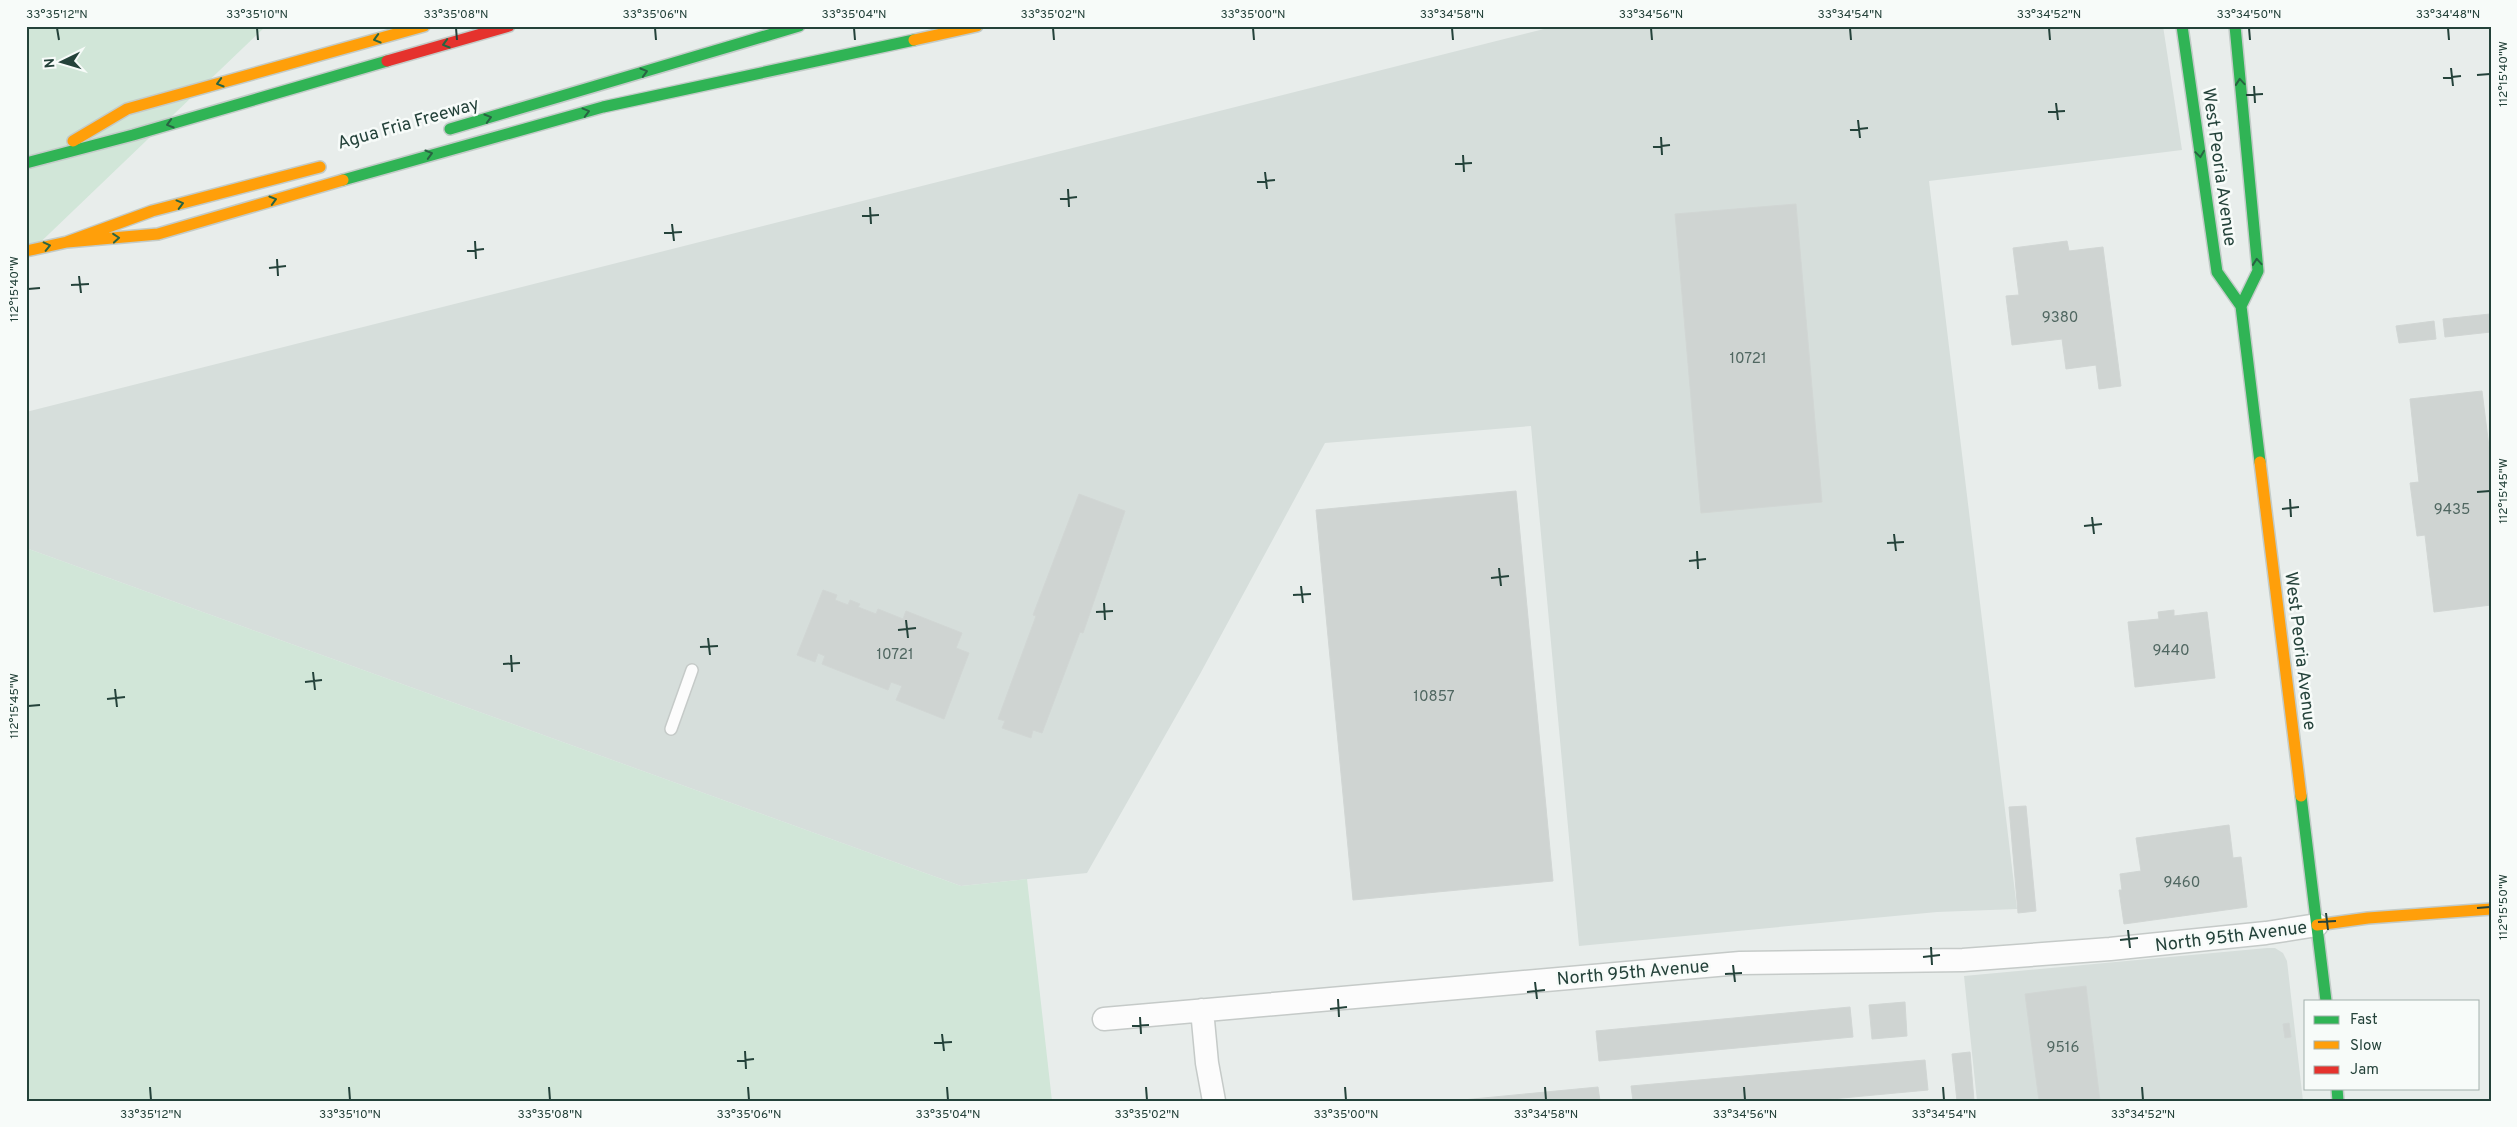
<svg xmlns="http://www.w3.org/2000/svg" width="2517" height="1127" font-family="Overpass,sans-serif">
	<rect width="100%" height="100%" fill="#e8edeb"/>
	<!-- built -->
	<path fill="#d6dedb" d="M1556 26H2163L2182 150 1929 181 2017 909 1937 912 1579 946 1531 426 1325 443 1200 674 1087 873 961 886 26 548V412Z
		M2267 948H2275L2283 953 2287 961 2303 1101H1977L1964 976Z"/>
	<!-- green -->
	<path fill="#d1e6d8" d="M26 26H266L26 256Z
		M26 548 961 886 1027 879 1052 1101H26Z"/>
	<!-- building -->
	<path fill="#cfd4d2" stroke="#d1d6d4" d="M1796 204 1822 502 1701 513 1675 214Z
		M2067 241 2069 251 2103 247 2121 386 2099 389 2096 365 2066 369 2062 339 2012 345 2006 296 2019 295 2013 248Z
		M2490 314 2491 332 2445 337 2443 319Z
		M2434 321 2436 339 2399 343 2396 326Z
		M2482 391 2491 463V605L2434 612 2425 535 2417 536 2410 483 2419 482 2410 399Z
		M1516 491 1553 881 1353 900 1316 510Z
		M1079 494 1125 511 1083 633 1080 632 1042 733 1033 730 1031 738 1002 728 1005 721 998 719 1036 616 1033 615Z
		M823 590 837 595 835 600 848 605 850 600 860 604 858 607 876 614 878 609 903 619 906 611 962 633 956 648 969 653 944 719 896 700 902 686 891 682 888 690 822 664 825 656 818 653 815 662 797 655Z
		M2174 610V616L2207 612 2215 678 2135 687 2128 622 2159 619 2158 612Z
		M2026 806 2036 911 2018 913 2009 807Z
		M2229 825 2233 858 2241 857 2247 907 2124 924 2119 890H2122L2120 874 2141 871 2136 838Z
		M2086 986 2100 1101H2039L2025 994Z
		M1905 1002 1907 1036 1872 1039 1869 1005Z
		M1850 1007 1853 1037 1599 1061 1596 1031Z
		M2289 1023 2291 1037 2285 1038 2283 1024Z
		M1970 1052 1974 1101H1957L1952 1054Z
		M1925 1060 1928 1090 1810 1101H1633L1631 1086Z
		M1598 1087 1600 1101H1452Z"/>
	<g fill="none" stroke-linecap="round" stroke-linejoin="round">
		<!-- lane casing -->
		<g stroke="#c5cac8" stroke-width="14">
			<path id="lane" d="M671 729 692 670"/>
		</g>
		<!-- street casing -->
		<g stroke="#c5cac8" stroke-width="25">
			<path id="street" d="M1202 1010 1207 1063 1214 1101
				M1104 1019 1740 963 1963 960 2110 949 2266 933 2317 925"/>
		</g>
		<!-- fast casing -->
		<g stroke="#c3cbc8" stroke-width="14">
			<path id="fast" d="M2182 26 2217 272 2241 306 2260 462
				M2235 26 2258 271 2241 306
				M450 129 799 26
				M26 163 133 135 387 61
				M343 180 603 107 914 40
				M2301 796 2326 1001
				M2337 1088 2338 1101"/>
		</g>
		<!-- slow casing -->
		<g stroke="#c3cbc8" stroke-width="14">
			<path id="slow" d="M914 40 977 26
				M73 141 127 109 424 26
				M67 242 158 234 343 180
				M26 251 67 242 152 211 320 167
				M2260 462 2301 796
				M2317 925 2368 918 2491 909"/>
		</g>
		<!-- jam casing -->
		<g stroke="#c3cbc8" stroke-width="14">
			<path id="jam" d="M387 61 509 26"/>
		</g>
		<!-- lane -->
		<use href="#lane" stroke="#fcfcfc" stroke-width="11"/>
		<!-- street -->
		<use href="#street" stroke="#fcfcfc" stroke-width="22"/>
		<!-- fast -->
		<use href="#fast" stroke="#30b455" stroke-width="11"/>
		<!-- slow -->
		<use href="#slow" stroke="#ff9f0a" stroke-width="11"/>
		<!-- jam -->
		<use href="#jam" stroke="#e5322d" stroke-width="11"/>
	</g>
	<!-- one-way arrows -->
	<defs><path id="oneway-chevron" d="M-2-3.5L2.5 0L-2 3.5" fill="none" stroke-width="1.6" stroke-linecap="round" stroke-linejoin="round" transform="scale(1.25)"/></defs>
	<g stroke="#286442">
		<use href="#oneway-chevron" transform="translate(377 39) rotate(164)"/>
		<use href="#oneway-chevron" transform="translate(446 44) rotate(164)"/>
		<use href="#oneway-chevron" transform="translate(644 72) rotate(-16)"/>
		<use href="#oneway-chevron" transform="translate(2240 82) rotate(-95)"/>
		<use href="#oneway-chevron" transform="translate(220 83) rotate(164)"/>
		<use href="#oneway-chevron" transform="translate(586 112) rotate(-15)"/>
		<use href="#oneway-chevron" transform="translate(488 118) rotate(-16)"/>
		<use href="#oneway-chevron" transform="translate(170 124) rotate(164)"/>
		<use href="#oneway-chevron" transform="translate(429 154) rotate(-16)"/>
		<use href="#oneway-chevron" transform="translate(2200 154) rotate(82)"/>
		<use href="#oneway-chevron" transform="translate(273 200) rotate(-16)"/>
		<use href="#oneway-chevron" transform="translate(180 204) rotate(-15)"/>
		<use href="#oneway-chevron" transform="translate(116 238) rotate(-5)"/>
		<use href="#oneway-chevron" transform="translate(47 246) rotate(-13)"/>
		<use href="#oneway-chevron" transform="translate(2257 262) rotate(-95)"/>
	</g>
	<!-- ticks -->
	<path fill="none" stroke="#24423a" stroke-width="2" d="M57 28 59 40M257 28 258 40M456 28 457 40M655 28 656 40M854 28 855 40M1053 28 1054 40M1253 28 1254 40M1452 28 1453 40M1651 28 1652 40M1850 28 1851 40M2049 28 2050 40M2249 28 2250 40M2448 28 2449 40M2451 68 2453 86M2477 75 2490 74M2443 78 2461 76M2254 86 2255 103M2246 95 2263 94M2056 103 2058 120M2048 112 2065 111M1858 120 1860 138M1850 130 1868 128M1661 137 1662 155M1653 147 1670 145M1463 155 1464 172M1455 164 1472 163M1265 172 1267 189M1257 182 1275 180M1068 189 1069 207M1060 199 1077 197M870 207 871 224M862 216 879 215M672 224 674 241M664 233 682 232M475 241 476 259M467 251 484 249M277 259 278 276M269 268 286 266M79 276 81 293M71 285 89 284M28 289 40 288M2477 492 2490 491M2290 499 2291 517M2282 509 2299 507M2092 517 2094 534M2084 526 2102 524M1894 534 1896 551M1887 543 1904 542M1697 551 1698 569M1689 561 1706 559M1499 568 1501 586M1491 578 1509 576M1301 586 1303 603M1293 595 1311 594M1104 603 1105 620M1096 612 1113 611M906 620 908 638M898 630 916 628M708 638 710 655M700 647 718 646M511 655 512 672M503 664 520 663M313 672 315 690M305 682 322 680M115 689 117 707M107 699 125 697M28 706 40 705M2477 908 2490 907M2326 913 2328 930M2318 922 2336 921M2128 930 2130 948M2120 940 2138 938M1931 947 1932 965M1923 957 1940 955M1733 965 1735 982M1725 974 1742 973M1535 982 1537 999M1527 992 1545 990M1338 999 1339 1017M1330 1009 1347 1007M1140 1017 1141 1034M1132 1026 1149 1025M942 1034 944 1051M934 1043 952 1042M745 1051 746 1069M737 1061 754 1059M150 1087 151 1100M349 1087 350 1100M549 1087 550 1100M748 1087 749 1100M947 1087 948 1100M1146 1087 1147 1100M1345 1087 1346 1100M1545 1087 1546 1100M1744 1087 1745 1100M1943 1087 1944 1100M2142 1087 2143 1100"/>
	<g text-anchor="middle" stroke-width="5" stroke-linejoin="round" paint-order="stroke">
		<!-- number labels -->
		<g font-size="15" fill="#506761">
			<text x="2060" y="322">9380</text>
			<text x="1748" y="363">10721</text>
			<text x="2452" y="514">9435</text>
			<text x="2171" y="655">9440</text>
			<text x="895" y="659">10721</text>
			<text x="1434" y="701">10857</text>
			<text x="2182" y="887">9460</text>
			<text x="2063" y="1052">9516</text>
		</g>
		<!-- street labels -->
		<g font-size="18" fill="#24423a" stroke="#f7fbf9">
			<text transform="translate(408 123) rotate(-16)" y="6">Agua Fria Freeway</text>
			<text transform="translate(2220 167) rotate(82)" y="6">West Peoria Avenue</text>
			<text transform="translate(2301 651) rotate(83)" y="6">West Peoria Avenue</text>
			<text transform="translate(2231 936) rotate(-7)" y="6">North 95th Avenue</text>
			<text transform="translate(1633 972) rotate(-5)" y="6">North 95th Avenue</text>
		</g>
	</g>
	<!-- border -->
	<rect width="2517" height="1127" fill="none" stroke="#f7fbf9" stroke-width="55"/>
	<!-- legend -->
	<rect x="2304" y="1000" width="175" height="90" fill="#f7fbf9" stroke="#a3b1ad"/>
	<rect x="2314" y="1016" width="25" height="8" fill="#30b455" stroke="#a3b1ad"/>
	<text x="2350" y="1024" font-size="15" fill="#24423a">Fast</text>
	<rect x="2314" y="1041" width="25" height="8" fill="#ff9f0a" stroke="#a3b1ad"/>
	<text x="2350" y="1050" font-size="15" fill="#24423a">Slow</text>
	<rect x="2314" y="1066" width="25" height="8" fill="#e5322d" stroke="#a3b1ad"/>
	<text x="2350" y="1074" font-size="15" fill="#24423a">Jam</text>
	<!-- north arrow -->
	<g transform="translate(62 62) rotate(265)" stroke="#f7fbf9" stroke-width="4" paint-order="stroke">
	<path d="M0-4L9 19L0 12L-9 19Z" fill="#24423a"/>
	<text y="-8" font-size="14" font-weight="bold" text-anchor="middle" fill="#24423a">N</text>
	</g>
	<rect x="28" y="28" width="2462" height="1072" fill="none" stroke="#24423a" stroke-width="2"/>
	<g font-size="12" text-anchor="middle" fill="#24423a">
		<text x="57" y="18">33°35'12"N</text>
		<text x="257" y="18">33°35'10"N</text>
		<text x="456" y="18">33°35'08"N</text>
		<text x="655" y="18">33°35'06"N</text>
		<text x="854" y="18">33°35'04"N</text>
		<text x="1053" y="18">33°35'02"N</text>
		<text x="1253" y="18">33°35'00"N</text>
		<text x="1452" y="18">33°34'58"N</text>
		<text x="1651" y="18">33°34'56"N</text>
		<text x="1850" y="18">33°34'54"N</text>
		<text x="2049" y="18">33°34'52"N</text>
		<text x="2249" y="18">33°34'50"N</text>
		<text x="2448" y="18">33°34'48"N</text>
		<text transform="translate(2503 74) rotate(-90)" y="4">112°15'40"W</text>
		<text transform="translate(14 289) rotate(-90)" y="4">112°15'40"W</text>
		<text transform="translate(2503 491) rotate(-90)" y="4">112°15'45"W</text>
		<text transform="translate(14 706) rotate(-90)" y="4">112°15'45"W</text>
		<text transform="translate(2503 907) rotate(-90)" y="4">112°15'50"W</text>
		<text x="151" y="1118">33°35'12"N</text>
		<text x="350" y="1118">33°35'10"N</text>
		<text x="550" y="1118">33°35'08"N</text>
		<text x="749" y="1118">33°35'06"N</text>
		<text x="948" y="1118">33°35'04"N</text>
		<text x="1147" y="1118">33°35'02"N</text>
		<text x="1346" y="1118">33°35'00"N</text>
		<text x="1546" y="1118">33°34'58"N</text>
		<text x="1745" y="1118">33°34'56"N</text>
		<text x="1944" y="1118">33°34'54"N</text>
		<text x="2143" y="1118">33°34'52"N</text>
	</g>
</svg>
